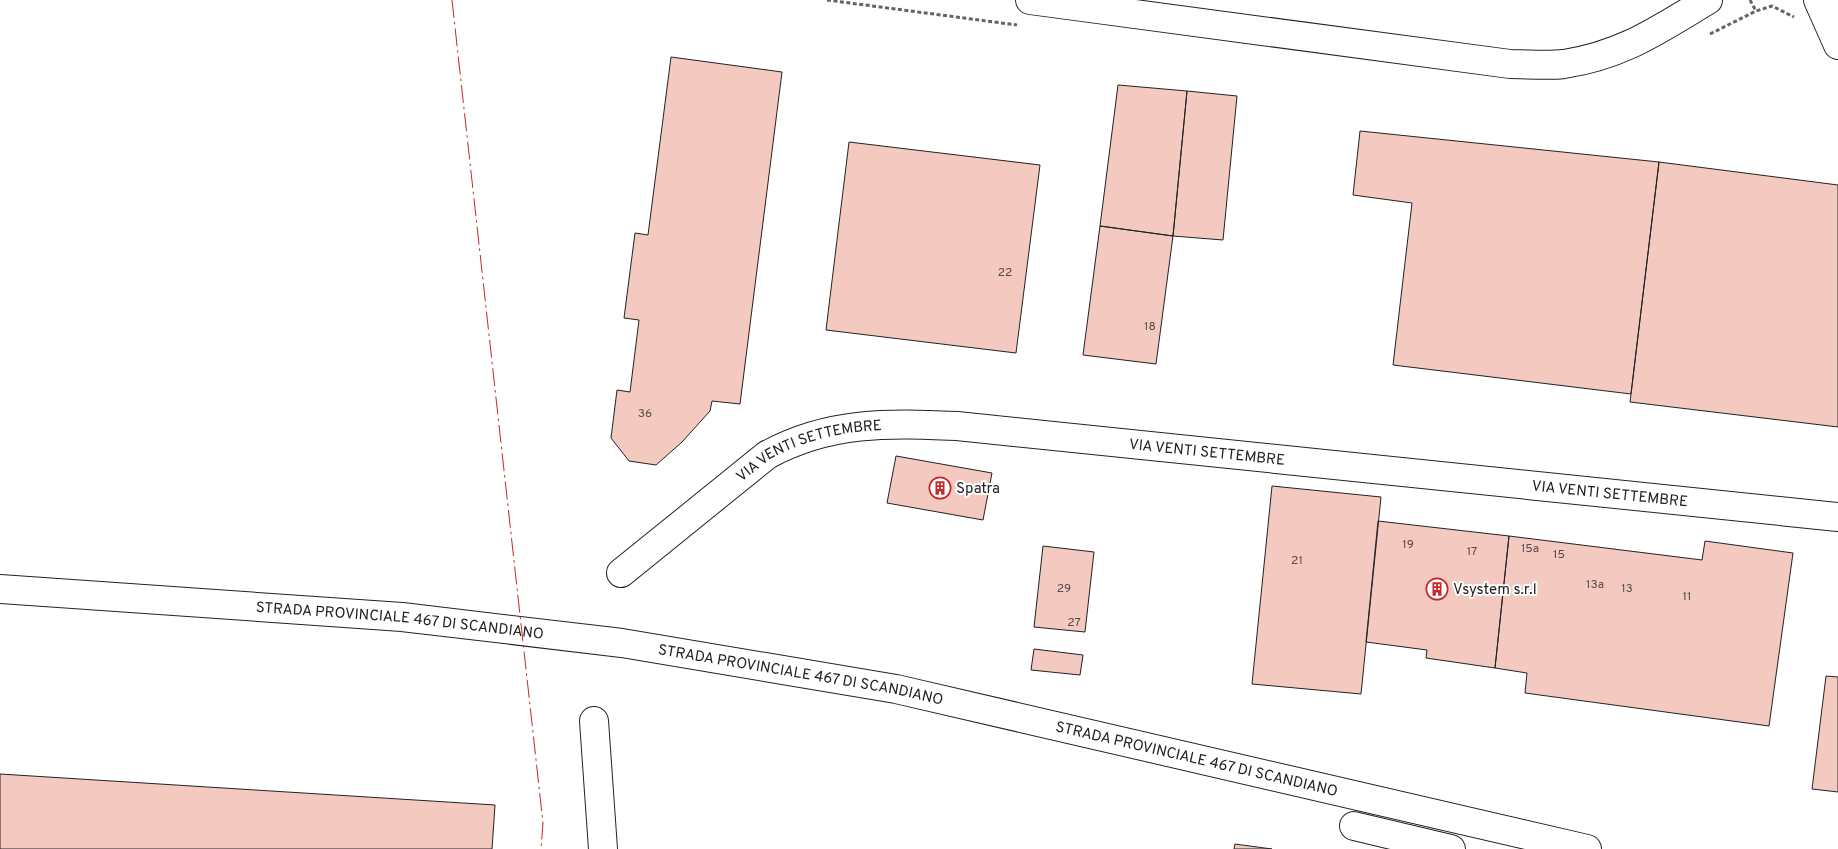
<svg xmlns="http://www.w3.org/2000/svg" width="1838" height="849" font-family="Overpass,sans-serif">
	<rect width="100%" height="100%" fill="#fff"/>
	<!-- building -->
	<path fill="#f3c9c0" stroke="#222" d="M671 57 782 72 740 404 712 401 710 411 682 442 656 465 629 461 611 438 617 390 630 392 639 320 624 318 635 233 648 235Z
		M1118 85 1187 91 1173 236 1100 226Z
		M1187 91 1237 96 1223 240 1173 236Z
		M1360 131 1659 162 1631 394 1393 365 1412 203 1353 195Z
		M849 142 1040 165 1016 353 826 330Z
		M1659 162 1838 185V427L1630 402Z
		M1100 226 1173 236 1156 364 1083 355Z
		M896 456 992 473 983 520 887 503Z
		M1272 486 1381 497 1361 694 1252 684Z
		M1378 521 1509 536 1495 668 1426 658 1427 650 1366 642Z
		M1509 536 1702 560 1705 541 1793 553 1769 726 1525 693 1527 673 1495 668Z
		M1043 546 1094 552 1085 632 1034 627Z
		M1034 649 1083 655 1080 675 1031 670Z
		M1826 676 1838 677V792L1812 789Z
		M0 774 495 805 492 849H0Z
		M1235 844 1272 849H1234Z"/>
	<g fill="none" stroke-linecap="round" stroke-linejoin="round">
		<!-- minor casing -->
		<g stroke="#222" stroke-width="30">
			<g id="minor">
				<path d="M1818 0 1838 45"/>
				<path id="s1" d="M621 573 767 455C829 421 889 423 957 426L1838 517"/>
				<path d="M594 721 603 849"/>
				<path d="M1354 826 1451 849"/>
			</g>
		</g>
		<!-- major casing -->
		<g stroke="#222" stroke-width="30">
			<path id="major" d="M1030 0 1510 64C1527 64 1546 66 1564 64 1623 55 1658 30 1708 0
				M1830 0 1838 1"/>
		</g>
		<!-- highway casing -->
		<g stroke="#222" stroke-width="30">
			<g id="highway">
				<path id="s2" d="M0 589 402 617 622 643 896 689 1587 849"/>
			</g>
		</g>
		<!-- path -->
		<path stroke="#646464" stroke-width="3" stroke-dasharray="4 2.5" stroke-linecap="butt" d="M827 0 1017 25
			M1750 0 1756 11
			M1710 34 1756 11 1772 6 1794 17"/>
		<!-- minor -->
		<use href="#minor" stroke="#fff" stroke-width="28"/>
		<!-- major -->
		<use href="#major" stroke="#fff" stroke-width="28"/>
		<!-- highway -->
		<use href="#highway" stroke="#fff" stroke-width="28"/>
		<!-- power -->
		<path stroke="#c62828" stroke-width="1" stroke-dasharray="18 4 2.5 4" stroke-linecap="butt" d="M452 0 543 823 541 849"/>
	</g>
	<!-- icons -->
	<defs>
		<g id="building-ring" transform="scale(1.125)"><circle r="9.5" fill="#fff" stroke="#c62828" stroke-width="1.5"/><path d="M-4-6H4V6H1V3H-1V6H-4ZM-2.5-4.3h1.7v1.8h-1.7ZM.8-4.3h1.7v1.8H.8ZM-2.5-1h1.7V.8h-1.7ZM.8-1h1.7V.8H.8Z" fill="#c62828"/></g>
	</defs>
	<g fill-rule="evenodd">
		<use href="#building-ring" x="940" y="488"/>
		<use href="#building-ring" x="1437" y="589"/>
	</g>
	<g text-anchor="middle" stroke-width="4" stroke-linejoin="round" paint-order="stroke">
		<!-- number labels -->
		<g font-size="12" fill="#564c4a">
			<text x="1005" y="276">22</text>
			<text x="1150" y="330">18</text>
			<text x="645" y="417">36</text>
			<text x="1408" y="548">19</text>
			<text x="1530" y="552">15a</text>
			<text x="1472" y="555">17</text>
			<text x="1559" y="558">15</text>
			<text x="1297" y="564">21</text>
			<text x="1595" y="588">13a</text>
			<text x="1064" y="592">29</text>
			<text x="1627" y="592">13</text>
			<text x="1687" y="600">11</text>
			<text x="1074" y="626">27</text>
		</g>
		<!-- street labels -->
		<g font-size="15" fill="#222" stroke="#fff">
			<text dy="5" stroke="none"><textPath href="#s1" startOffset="634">VIA VENTI SETTEMBRE</textPath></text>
			<text dy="5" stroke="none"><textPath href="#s1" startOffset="229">VIA VENTI SETTEMBRE</textPath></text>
			<text dy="5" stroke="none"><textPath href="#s1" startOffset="1039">VIA VENTI SETTEMBRE</textPath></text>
			<text dy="5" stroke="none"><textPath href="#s2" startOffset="401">STRADA PROVINCIALE 467 DI SCANDIANO</textPath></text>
			<text dy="5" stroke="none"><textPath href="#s2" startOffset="806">STRADA PROVINCIALE 467 DI SCANDIANO</textPath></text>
			<text dy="5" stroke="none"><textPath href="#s2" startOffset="1211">STRADA PROVINCIALE 467 DI SCANDIANO</textPath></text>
		</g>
		<!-- poi labels -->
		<g font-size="15" fill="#222" stroke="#fff" text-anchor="start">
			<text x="956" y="493">Spatra</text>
			<text x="1453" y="594">Vsystem s.r.l</text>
		</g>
	</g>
</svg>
